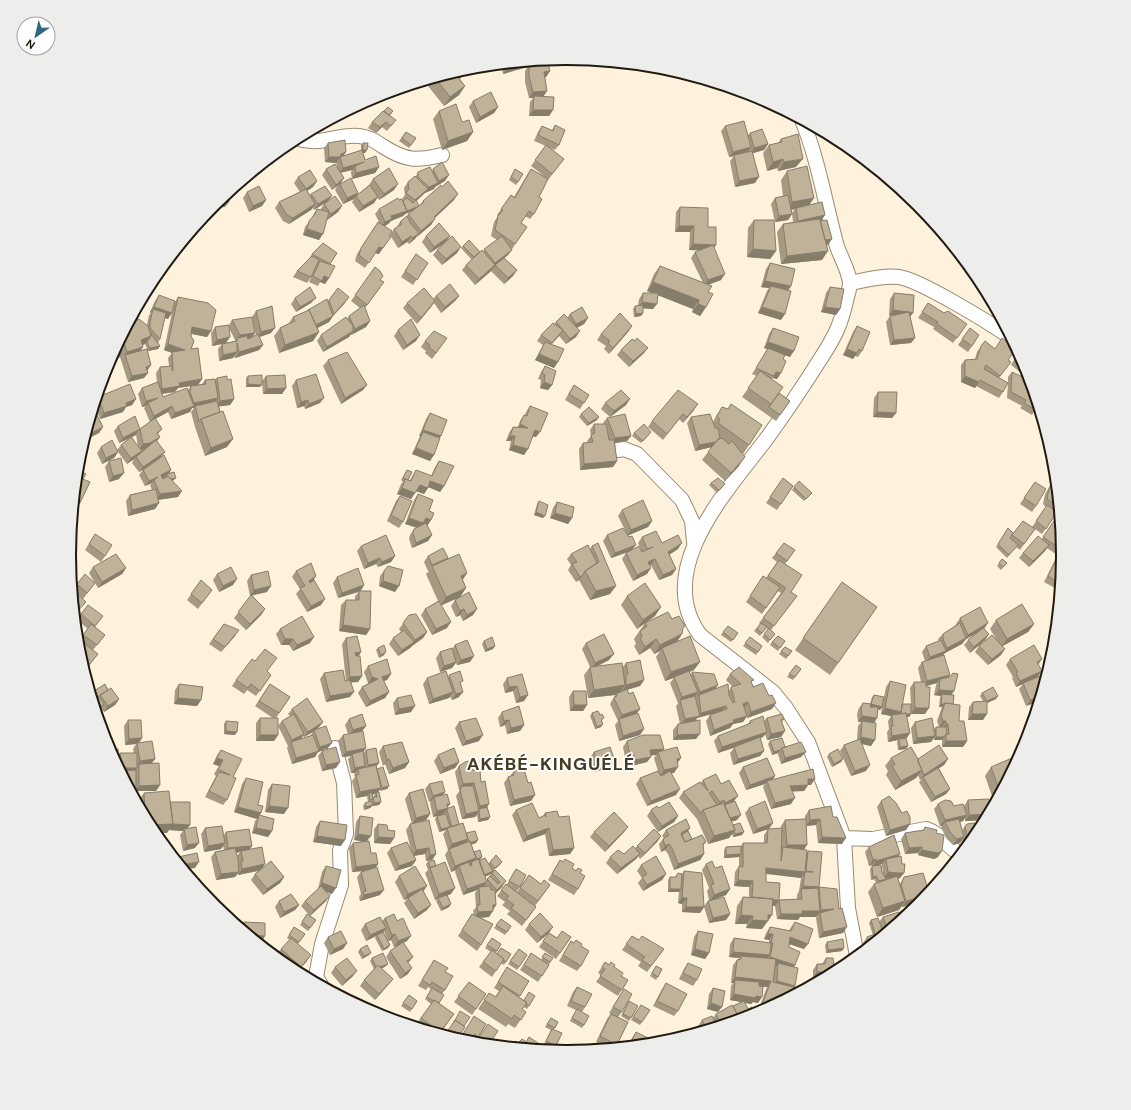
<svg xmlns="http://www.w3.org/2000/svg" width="1131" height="1110" font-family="'DM Sans',sans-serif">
	<rect width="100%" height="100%" fill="#fef2dd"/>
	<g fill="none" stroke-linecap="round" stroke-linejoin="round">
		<!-- minor casing -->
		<g stroke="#988a71" stroke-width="16">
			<path id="minor" d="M802 120C818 159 825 202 836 243 839 255 849 270 850 283 850 287 848 293 847 297 841 324 836 335 821 358 804 385 786 412 767 438 729 489 652 569 700 635L773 692 786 708 808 742 844 838 848 908 857 956
				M295 138C321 147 334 134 359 136 369 137 375 141 384 147 406 161 417 161 442 155
				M850 283C866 280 882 275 899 277 920 280 990 323 1010 337
				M618 450 624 449 637 454 682 500 692 521 694 542
				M844 838 873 839 926 829C940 833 947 847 960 854
				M321 985 316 977 322 944 341 885 340 850 346 834 344 783 335 748"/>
		</g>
		<!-- minor -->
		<use href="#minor" stroke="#fff" stroke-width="14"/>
	</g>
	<!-- wall -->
	<path fill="#a59983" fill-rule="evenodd" d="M531 61 527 67 503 74 501 64Z
		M529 65 550 71 546 77H545L547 91 543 97 553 110 549 116H529L530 102 533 98H529L525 82V71Z
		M458 71 462 76 460 79 465 86 459 95 444 106 424 81Z
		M473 101 498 107 494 113 476 123 469 107Z
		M384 111H393L390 116 391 126 387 131 382 127 376 133 368 128 372 122Z
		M439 111 462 122 473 132 467 141 442 150 433 119Z
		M555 125 559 145 555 150 550 148 564 159 548 180V179L539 197 534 214 530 219 525 216 521 223 527 227 508 255 504 258 517 270 513 276 504 284 491 271 475 285 462 270 466 265 472 260 461 248 463 246 480 252 483 251 497 240 491 236 494 222 498 216 497 215 511 195 514 197 527 175 531 169 544 176 531 166 546 146 534 141 538 132 542 126 552 130Z
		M725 126 748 135 750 133 768 144 764 150 753 153 755 183 735 187 730 161 734 156 729 157 721 131Z
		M406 132 416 138 409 148 399 141Z
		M781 139 796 167 778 171 777 168 767 171 763 153 769 145 778 143Z
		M328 143 346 152 343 156 361 150V145L363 143 367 150 365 153H363L365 160 379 167 375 173 352 179 351 172 352 170 340 173 344 178 341 183 358 193 354 199 343 204 335 190 338 185 332 190 322 175 326 169H338L336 163 325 162 324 148Z
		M285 146 272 165 269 163 264 165 263 164Z
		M433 169 445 181 435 187 434 189 425 193 416 201 419 206 423 201 442 187 454 200 435 218 431 225 416 237 409 244 407 242 398 248 390 235 394 229 396 228 400 222 413 210 405 214 403 216 391 221 388 224 385 226 389 236 379 254 375 253 365 268 355 261 357 254 378 222H379L375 214 379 209 399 200 402 201 404 200 402 199 405 195 404 188 408 182 416 176 418 172 432 171Z
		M515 169 523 174 516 185 509 180Z
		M787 171 809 205 825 215 821 221H820L828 245H826L822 260 781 264 777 232 783 224 793 222 792 214 788 220 775 222 771 204 775 198 783 196 781 180ZM795 209 792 213 791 210Z
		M298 177 317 181 313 187 307 191 310 195 311 194 332 196 328 201 342 206 338 212 327 220V219L319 240 303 235 305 227 312 218 313 215 317 209 320 210 324 204 327 202 314 210 313 208 311 210 289 224 283 221 275 208 279 202 300 192 294 183Z
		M373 179 394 190 379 200 377 197 374 203 359 212 352 202 356 196 369 185Z
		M247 192 266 200 262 206 249 212 243 198Z
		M680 207 708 227 714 248 721 280 708 285V292L706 307 700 316 692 312 693 309 658 295 653 309 643 308V313L641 316 634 317 633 309 635 306H638L639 299 643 293H652L647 291 654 274 660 266 703 283 691 258 695 252 700 250H689L690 232H675L676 212Z
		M754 220 776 251 770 259 747 257 748 228Z
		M426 236 446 242 430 253 422 242Z
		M437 250 457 253 442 265 433 255Z
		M312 254 330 264 329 278 325 284 320 282 318 286 309 282 317 265 311 277 307 283 293 277 297 271 308 260Z
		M416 254 428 263 413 285 401 277Z
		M770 263 791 286 788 290 781 320 758 313 767 291 769 288 761 287 766 269Z
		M375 267 380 280V288L365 308 370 321 366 327 351 335V334L349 337 323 352 317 341 321 335 347 319 349 316 360 308 351 301Z
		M830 287 840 309 836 315 821 312 826 293Z
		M338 288 345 303 333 316 329 322 317 328 319 332 313 341 279 353 274 336 280 328 289 323 293 317 307 311 308 310 328 301Z
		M894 293 913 313 910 316 915 338 911 343 890 345 886 322 890 316H891L889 315 890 299Z
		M159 295 175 302 178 297 211 331 207 337 191 334V349L202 379 198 385 178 388 175 392 162 394 163 397 188 390 191 386 202 384 205 380H215L217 378 227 380 234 399 230 405 219 406 227 447 205 456 195 427 191 412 194 408H192L190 412 171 419 168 412 155 419 162 429 158 434 160 437 157 441 161 457 171 470 169 474 174 480 172 481 178 497 158 500 159 503 155 509 128 516 126 501 130 495 152 490 150 485 152 483 145 486 139 475 143 470 139 472 132 463 134 459 127 464 118 452 114 458 102 464 97 453 101 447 117 450 121 445 128 439 119 443 114 431 118 426 136 435 132 437 138 446 136 435 140 429 153 420 150 422 144 408 146 406 142 407 138 394 142 388 157 382 156 373 160 367 169 366 168 358 172 353 164 350 173 308 168 319 165 318 160 339 158 343 160 346 158 349 148 351 147 371 148 373 144 378 128 382 120 357 117 360 108 361 129 323 147 325 149 315 151 313 150 312 155 301ZM145 344 147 349 141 350 143 347V345Z
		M436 296H459L455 301 441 313 434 303 417 324 403 308 407 303 433 299Z
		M295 298 311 303 296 312 291 304Z
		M928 303 963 330 953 343 933 329 934 327 918 318Z
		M256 311 271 333 259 337 263 345 259 350 235 358 234 356 233 358 219 361 218 349 222 344 212 346 211 333 215 327 229 325 232 320 255 333 252 337 256 335 252 317ZM229 328 235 340V341L226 343Z
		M570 314 588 318 584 324 577 328 576 337 566 344 559 336 552 344 554 368 535 360 543 345 537 341 541 335 554 324 556 322 567 318Z
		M632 326 628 332 609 354 604 349 606 346 597 340 601 334Z
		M857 326 862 351 858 357 855 356 853 359 843 355 853 332Z
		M773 328 790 357 780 353 783 359 781 373 777 379 773 378 772 379 779 393 790 401 776 421 742 397 757 376 752 374 768 349 764 348 769 334Z
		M970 328 972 346 968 352 958 345Z
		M398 330 416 341 403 350 394 336Z
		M447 338 432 359 425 353 426 351 421 347 425 341Z
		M635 341 644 353 629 367 617 355 621 350Z
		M985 341 1011 362 999 378 1008 383V377L1012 372 1037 407 1032 415 1020 408 1022 406 1007 398 1008 383 1003 392 999 398 976 386 975 388 961 382V365L965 360 975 359 977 352Z
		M1018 353 1025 367 1021 373 1011 365Z
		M328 360 363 390 341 404 323 366Z
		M545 366 552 385 548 390 540 388 541 380 538 379 541 372Z
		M248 376 260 387H246V378Z
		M266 376 286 388 282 394H263L262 381Z
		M296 380 320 403 305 409 304 406 297 408 292 386Z
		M574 385 589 395 580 409 565 400 570 391Z
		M99 388 103 395 136 399 132 405 126 407 123 412 100 419 97 411H95L103 427 99 433 83 441Z
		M878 392 896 413 892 418 873 417 874 398Z
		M605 403 626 405 610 417 601 409Z
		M530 406 536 437 533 436 524 455 509 450 511 441H506L509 433 513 427H518L520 421 524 415H525L526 412Z
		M722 407 749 445 743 454 741 452 739 466 725 481 702 460 712 447 695 451 687 423 691 417 713 422 716 416Z
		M694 410 683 423 679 419 663 440 648 427 652 421Z
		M430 413 439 438 430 461 412 454 420 436H419L426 419Z
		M581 414 597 420 587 426 579 417Z
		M607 418 631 436 627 441 615 443 617 461 613 467 580 470 579 449 583 443 588 442 587 441 591 436 590 430 594 424H604L603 423Z
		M651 432 641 443 632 436 634 433Z
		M109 461 119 479 109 482 105 467Z
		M439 461 444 486 440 492 428 487 424 494 416 491 411 499 397 494 401 484 403 482 401 480 407 470 408 480H410L416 470 431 476 435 467Z
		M77 470 83 479 80 503 74 511H73Z
		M783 478 793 486 777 510 766 503Z
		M1055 478 1058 511 1042 534 1035 529 1020 550 1016 547 1007 558 996 547 1008 528 1010 538 1023 521 1032 527 1046 507 1043 504 1045 494Z
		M1035 482 1036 506 1032 512 1020 504Z
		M711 483 723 487 717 493 709 485Z
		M794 487 812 493 804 501 792 490Z
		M418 494 429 511 431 520 427 526 432 535 428 541 412 548 409 539 410 535 414 529 417 528 405 524 414 500Z
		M400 496 403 522 399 528 387 521 396 501Z
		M539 501 543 518 534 515 537 504Z
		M557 502 572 518 568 524 550 518 553 508Z
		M622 510 652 521 648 527 628 535 633 549H641L638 543 642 537 662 543 678 549 669 555 676 569 672 575 659 580 651 565H649L647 574 633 581 622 559 626 553 611 558 603 541 607 535 625 530 618 516Z
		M1059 520 1062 548 1057 555 1047 548 1045 551 1029 567 1019 558 1023 553 1042 539 1054 521 1057 523Z
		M95 534 105 556 101 562 85 550Z
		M598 543 610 594 590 600 579 580 576 582 568 570 571 565 567 559 571 554 590 549 592 546Z
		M361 546 395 556 391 562 378 567 376 564 364 569 357 551Z
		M795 550 785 564 793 601 771 630 773 636 768 643 762 637 768 629 766 628 760 636 754 631 760 624 759 623 763 618 781 593 778 591 762 614 746 602 763 576 766 578 777 562 772 558 776 553Z
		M1060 552V581L1055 588 1044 582 1056 558Z
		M428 556 448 558 467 573 462 581 466 588 460 597 441 605 447 628 432 635 421 615 425 609 438 601 426 574 429 571H428L424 562Z
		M1002 559 1007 563 1001 570 997 566Z
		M388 566 395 592 379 586 380 576Z
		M93 567 126 568 122 574 98 588 89 573Z
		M296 571 316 576 313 581 321 605 307 612 296 594 300 589 292 577Z
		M217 574 233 585 219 592 213 580Z
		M251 575 267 592 252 595 265 609 261 615 246 630 234 618 251 596H250L247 581Z
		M337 577 364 585 361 591 370 629 366 635 339 631 341 605 346 600H355V596L359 592 338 598 333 583Z
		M201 580 212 590 198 609 187 600Z
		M842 582 877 607 830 675 795 650Z
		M95 583 83 599 75 592 73 596 72 588 73 589 77 584Z
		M627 596 655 616 637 629 621 605Z
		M455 600 473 615 463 621 460 615 456 617 451 606Z
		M81 614 103 616 95 627 105 635 93 650 98 654 85 671 84 670 78 652 82 649 85 645 79 640 88 629 77 620Z
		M409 615 427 632 423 638 412 646 410 648 398 656 389 644 393 638 401 632 399 629Z
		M960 618 984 628 989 634 985 640 970 653 964 645 968 640 977 633 966 639 962 644 945 653 943 655 949 677 953 704 959 721 967 741 963 747H942V740H934V738L931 742 913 744 911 728 915 722 934 729 936 727H942H939L937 721 942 707H939L940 697 941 696 934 695 936 685 937 683 926 686 925 714H911L909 717H907L910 733 906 739 908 746 906 749 898 750 897 742 898 740 888 742 887 732 889 729 888 721 891 716 881 714 882 707 880 710 878 709 877 718 874 723 871 746 862 744 866 771 851 776 840 751 844 745 857 740 858 726 861 722H858L857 714 859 708 863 703 870 704 872 697 874 695 884 697 886 687 890 681 902 704H911L910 688 914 682H921L918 668 922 662 925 661 922 652 926 646 939 641 938 639 943 634 956 625V624Z
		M672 619 685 626 682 630V634L677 642 694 670 689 672 691 675 692 672 716 688 729 691 731 687H733L726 680 730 674 751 683 753 687 772 709 747 718V716L743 722 733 724 730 728 710 736 706 721 710 715 712 714 697 718 696 721V739L673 740V730L678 724H680L676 706 679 702 678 703 670 683 674 678 665 681 656 657 660 651 654 654 650 648 639 655 634 646 636 644 634 639 645 623Z
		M996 620 1034 624 1028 632 1002 646 1001 655 988 665 975 652 979 646 998 642 990 629Z
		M224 624 235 636 221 652 209 644Z
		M280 629 310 643 293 651 289 645H281L276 634Z
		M723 632 736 636 731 642 721 635Z
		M750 637 762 646 756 655 743 646Z
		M346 638 361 652 359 656 362 676 358 682H351L350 697 326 702 320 679 324 673 346 681 342 644Z
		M484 641 493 649 485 652 482 644Z
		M785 641 778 651 770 645 772 642Z
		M586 643 609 660 598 666 622 668 626 663 644 680 640 686 627 690 640 709 637 713 644 729 640 735 619 741 615 725 618 721 610 704 615 695 588 698 584 675 590 667 582 649Z
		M1054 643 1053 651 1050 647Z
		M455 645 470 662 457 665 456 663 452 668 440 672 436 658 440 652 452 649Z
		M785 647 792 651 786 659 779 654Z
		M378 648 384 655 379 658 376 650Z
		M1010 659 1039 664 1038 677 1028 681 1045 679 1026 706 1019 689 1023 684 1016 687 1012 678 1013 677 1006 665Z
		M796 665 801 669 793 680 787 677Z
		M368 666 391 674 387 680 383 681 389 692 385 698 366 707 358 693 362 687 369 683H368L364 672Z
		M267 671V681L256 696 247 690 244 694 232 686 236 680Z
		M449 675 460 685 459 697 452 700 450 696 449 698 429 704 423 684 427 678H448Z
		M507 678 528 695 524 701 516 703 513 691 505 693 503 684Z
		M179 684 201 700 197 706 174 704 175 690Z
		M270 684 290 697 276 718 278 735 274 741H256V723L260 718H273L255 706Z
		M108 690 119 699 115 705 104 712 101 708 100 709 92 694 94 691Z
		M573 691 587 705 583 711H570L569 697Z
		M982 693 996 699 987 703 983 720H968L969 707 973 702 983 701 980 696Z
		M397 698 411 712 395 715 393 703Z
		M292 709 323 722 319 727 317 729 328 748 318 752 315 757 292 764 287 748 288 746 278 726 282 721 290 716 288 714ZM313 732 310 736 301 739 303 736 304 737Z
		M502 712 524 725 520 731 507 734 505 725 500 727 498 718Z
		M592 713 602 721 601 727 595 729 590 716Z
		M767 718 784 719 782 722 781 737 767 740 765 734 763 737 760 738 764 751 760 756 733 765 730 753 734 748 718 753 714 741 718 736 747 725 750 721H764Z
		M349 719 366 726 362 731 366 748 363 752V754L366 750 379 763 376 766 377 769 389 786 387 789 379 790 378 792 381 802 379 805 372 806 370 808 364 810 363 806 365 803 368 802 367 796 356 798 352 781 355 777 354 775 355 773H351L348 759 351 756 342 757 338 741 343 735 348 734 345 725ZM375 794 374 795V797L373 798 372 795Z
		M128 720 142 738 139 743 155 759 152 763 160 785 156 791H135L133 794 109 749 118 756 120 753H134L133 749 136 744 125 745 124 726Z
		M226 721 235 735 224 734V724Z
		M459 722 479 741 462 746 455 728Z
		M627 741 664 749 662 751 677 763 674 773H671L676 795 647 806 636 784 640 778 658 771 654 758 656 755H651L647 762 631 766 630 761 626 762 623 747Z
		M770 741 801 757 781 764 778 754V753L772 755 768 744Z
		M1019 745H1025L1018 758 1015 751Z
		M383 746 409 762 405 768 389 774 385 764 383 766 379 752Z
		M221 750 233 777 227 800 223 805 205 797 216 776 214 774 219 766 213 764 217 755Z
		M322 751 336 768 322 771 318 756Z
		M594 752 611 767 594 772 590 758Z
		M829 754 843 759 841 762 832 767 827 757Z
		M438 755 459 762 455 768 440 774 434 761Z
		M891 758 948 759 944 765 939 768 950 789 946 794 931 802 919 782 922 779 920 780 918 775 916 778 895 790 886 775 888 771 885 766Z
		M1014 764 994 802 985 776 991 767Z
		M459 766 473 770 481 782 490 817 488 820 478 822 477 815 475 817 462 819 456 796 460 790H459L455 772Z
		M743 767 772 780 811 785H808L804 791H792L791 804 771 809 763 787 765 784 746 790 739 773Z
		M514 771 531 801 510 806 504 783 508 777 510 776Z
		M246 778 258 805 261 813 259 816 272 831 268 837 252 833 255 821 257 819 234 812 242 784Z
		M703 780 721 784 734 801 737 820 731 822 733 825 742 835 733 837 732 834 729 838 708 844 697 819 679 798 683 792 701 783Z
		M272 784 284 814 265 812 268 790Z
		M429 784 445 792 442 795 450 804 447 807 466 834 476 843 471 845 474 852 482 857 480 860H479V861L489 863 490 862H502L500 865 493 871 495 870 502 887 495 894 496 905 489 917 480 918 481 945 477 951 458 936 472 914 474 915 473 911 476 907 475 893 477 890 463 895 455 872 456 870 451 872 445 855 448 850 443 834 446 830 439 832 435 819 437 816 445 814V813L444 814 433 817 430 803 431 801 429 802 425 789ZM491 874 488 878 486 881 485 877Z
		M144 793 170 802 190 825 187 829 195 848 183 851 180 835 183 831 169 830 167 833 152 831 138 804V801Z
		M409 793 430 814 426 820 418 822 436 854 432 860 426 861 425 854 414 856 416 860 412 866 395 871 387 853 391 848 411 850 406 830 410 824H412L405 799Z
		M968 800 991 809 985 820 965 821V818L963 821 960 822 962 830 967 824 975 829 977 826 979 831 965 848H964L963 840 960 843 953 845 946 838 941 827 942 826H940L934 809 938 804 954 806 964 809V806Z
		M881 801 902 813 910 824 906 830 886 836 877 807Z
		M659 808 678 816 674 822 658 832 647 816 651 810Z
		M749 808 769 829 781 828V826L785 820 805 819V816L809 810 833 817 842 844 818 843 816 825 806 826 804 850 807 853 808 851 819 887 839 909 843 933 819 938 816 918 817 916V915L816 917H800L798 920 777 919 775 906 773 905 772 915 762 929 746 928 747 924H735L737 906 743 897H749V887L734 886 735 872 739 866V857L724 858V850L726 847 741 846 743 843H764V835L768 829 753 834 745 813ZM766 874 801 878 799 891 797 895V899L779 900 766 882Z
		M516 810 539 818 543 816 545 813 559 817 574 848 570 854 549 856 545 834 523 842 512 815Z
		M360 816 371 853 378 864 375 868 380 895 360 901 359 897 361 894 357 877 361 872 363 871 352 872 349 848 353 843 363 841 354 840 356 822Z
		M320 821 341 846 313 842 316 827Z
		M378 824 394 838 390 844 374 843V829Z
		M628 827 624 832 605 852 590 837 594 832Z
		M925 827 936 833 938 857 934 859 918 855V853L905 854 901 839 905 833 923 830Z
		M205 828 224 835 226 832 252 846 250 849 263 868 284 877 280 883 263 895 251 880 255 874 259 871 238 875V873L235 877 216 880 211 857 215 852 224 850 223 846 221 849 204 852 201 834ZM240 852 237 856 236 853Z
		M690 828 688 831 692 839 706 842 703 846 704 854 700 860 674 870 668 854 665 850 661 852 659 844 664 838 662 836 666 830Z
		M894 835 900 854 898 857 901 856 902 864H905L904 873 900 878 898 879 900 884 904 877 923 873 929 892 917 907 883 934V932L881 935 875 936 876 940 877 939 865 949 863 943 867 937 873 935 869 923 871 920 878 918 879 922 883 917 899 912 901 911 919 903 902 907V906L899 910 877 917 868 892 874 884 876 883 874 879 871 880 870 869 872 866V865L869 866 865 852 869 847ZM882 864V865L883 874 882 872 881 865H877Z
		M661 836 657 842 640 859 638 856 636 859 617 874 606 863 610 857 624 854 635 848 637 846Z
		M178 857 195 868 184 869 176 860Z
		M560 860 572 868 580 873 578 889 574 895 548 880Z
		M428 862 436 866 451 894 447 895 451 904 449 907 441 911 436 901 438 899 435 900 425 873 428 870 426 864Z
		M706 864 715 868 730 889 726 895 714 899 730 914 726 920 709 923 704 907 700 913 682 912V904L678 903 679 891V892H668V880L670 877H675L678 873 682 874 684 871 704 906 708 901 709 900 707 891 709 888 702 870Z
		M641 865 666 874 662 880 643 891 638 883 642 878 637 871Z
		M326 866 332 894 327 892 326 901 310 916 301 906 305 901 318 889 322 872Z
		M516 869 520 887 516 892H517L529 875 541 884 550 885 535 906 532 913 522 926 507 914 510 911 502 905 505 902 497 896 506 884H507Z
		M399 876 423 891 427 910 414 919 404 903 408 898 404 900 395 882Z
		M279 901 299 905 295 910 280 918 275 907Z
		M307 914 316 920 308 931 300 925Z
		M385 918 407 941 403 943 408 963V974L400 979 386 957 390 951 397 946 394 947 391 940 388 941 384 931 383 932 390 945 388 948 382 951 375 938 376 936 366 941 361 930 365 924 382 921Z
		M501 919 511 926 505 935 494 928Z
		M244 922 265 936 261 942H257L240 928Z
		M795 922 804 949 789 944V947L795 965 794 967V988H797L793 994 758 1013 759 1008 767 987H763L758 1003 753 1002 751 1004 745 1003 748 1009 755 1014 684 1036 686 1033 699 1027 698 1026 702 1020 713 1018 716 1014 741 1002 730 1000 731 986 733 983H731L733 965 737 960 739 959V958L729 957 730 944 734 938 769 943V940L764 939 766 933 770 927 789 931 791 927Z
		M529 924 549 933 537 943 525 930Z
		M294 927 305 934 298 944 307 961 297 972 277 955 281 949 290 940 287 938Z
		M698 931 709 953 705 959 691 955 694 937Z
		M549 933 557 938 571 937 556 959 539 947Z
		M632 936 639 940 664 949 647 972 638 966 641 962 622 950Z
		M328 937 347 943 343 949 330 955 324 943Z
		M492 938 501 944 496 953 497 954H511L504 965 501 963 492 977 479 967 491 952 485 948Z
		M571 941 581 946V966L577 971 559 961Z
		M827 942 844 948 842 951 826 953 825 945Z
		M360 949 369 955 362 959 358 952Z
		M519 949 527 955 517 970 508 964Z
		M531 953 541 960 545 953 553 958 538 982 520 970Z
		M372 958 386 966 381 969 393 979 388 985 375 1000 360 986 364 980 374 969 370 961Z
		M826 958 834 965 840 967 841 968 816 982 819 978H813V970L817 964H822Z
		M434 960 445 972V990L442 994 439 1003 454 1014 440 1034 425 1029 417 1023 431 1004 425 999 431 989 428 987 426 990 418 986Z
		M605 962 614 967 621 976 628 980 618 996 596 982 601 975 598 973Z
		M688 963 697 980 693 986 679 979 684 969Z
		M656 966 662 969 656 980 650 976Z
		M335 967 353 976 342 986 331 973Z
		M507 967 529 981 519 997 524 1000 535 996 527 1009 524 1007 522 1009 526 1012 515 1028 508 1024 506 1027 478 1009 489 993 495 997 499 991 494 988Z
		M469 982 486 994 472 1015 454 1002Z
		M666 983 678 1011 674 1016 653 1006 662 989Z
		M577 987 585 1007 582 1012 584 1025 582 1028 570 1021 576 1010 567 1006 573 992Z
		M713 988 718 1012 707 1009 709 994Z
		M624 989 622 1012 618 1017 617 1045 616 1047 607 1048 596 1042 607 1019 611 1014 609 1013Z
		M409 995 417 1001 410 1012 401 1006Z
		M629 1001 631 1018 629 1021 621 1016Z
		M641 1005 650 1010 640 1025 631 1020Z
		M551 1018 558 1022 554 1029 556 1046 554 1049 544 1044 551 1030 545 1027Z
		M486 1024 474 1042 471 1040H459Z
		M636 1032 646 1044 628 1046 632 1038Z"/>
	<!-- shaded-wall -->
	<path fill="#867d6a" d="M531 62 527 67 503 74 507 68Z
		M550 71 546 77 540 78 544 72Z
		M465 86 459 95 444 106 450 97Z
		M547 91 543 97 534 96 533 98H529L533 92Z
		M498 107 494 113 476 123 480 117Z
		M533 110H553L549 116H529Z
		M386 122 382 127 376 133 380 127Z
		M473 132 467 141 442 150 448 141Z
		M768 144 764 150 750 154 754 148Z
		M751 147 747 153 729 157 733 152Z
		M363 150H367L365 153H361Z
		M346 152 342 158 340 157 336 163 325 162 329 157Z
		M273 157 269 163 264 165 268 159Z
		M783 159 777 168 767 171 773 162Z
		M803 159 796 167 778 171 784 162Z
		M364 162 355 166 352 170 339 173 343 168Z
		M379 167 375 173 352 179 356 173Z
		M449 175 445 181 435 187 434 189 425 193 411 206 415 200 429 187 438 183 439 181Z
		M759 177 755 183 735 187 739 181Z
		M344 178 340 184 332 190 336 185Z
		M317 181 313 187 302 194 306 189Z
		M398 184 394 190 379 200 384 194Z
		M235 186 241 187 239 190 232 189Z
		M358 193 354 199 343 204 347 198Z
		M458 194 454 200 430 222 434 217Z
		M332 196 328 201 314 210 318 204Z
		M378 197 374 203 359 212 363 206Z
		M814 198 808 207 796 208 795 209 786 211 792 202Z
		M266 200 262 206 249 212 253 206Z
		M216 202H229L225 207 211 208Z
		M315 204 311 210 289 224 293 218Z
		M342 206 338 212 327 220 331 214Z
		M419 206 417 209 405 214 403 216 391 221 388 224 381 228 385 222 391 216Z
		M792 214 788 220 775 222 779 216Z
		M825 215 821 221 794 227 798 221Z
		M435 219 431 225 417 237 421 231Z
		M679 226H694L690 232H675Z
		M307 229 323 234 319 240 303 235Z
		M419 233 415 239 409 244 413 238Z
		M411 236 407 242 398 248 402 242Z
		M450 236 446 242 430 253 434 247Z
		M832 239 828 245 818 246 822 240Z
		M693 244 716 245 712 251 689 250Z
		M379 247 383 248 379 254 375 253Z
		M461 247 457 253 442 265 446 259Z
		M753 249 776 251 770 259 747 257Z
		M512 250 508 255 495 266 491 271 475 285 479 279 492 268 495 263Z
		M828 251 822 260 781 264 787 256Z
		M517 270 513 276 504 284 508 278Z
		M725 274 721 280 704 286 708 280Z
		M324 276 329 278 325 284 320 282Z
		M765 281 791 286 787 292 771 286 769 288 761 287Z
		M653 282 699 300 693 309 647 291Z
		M459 296 455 301 441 313 445 307Z
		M349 297 345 303 332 317 333 316 329 322 310 332 314 326 331 317 334 314Z
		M316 298 311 303 296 312 300 307Z
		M435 301 431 307 417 324 421 318Z
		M642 302 657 304 653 309 638 308Z
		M698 304 706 307 700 316 692 312Z
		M154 307 172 313 168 319 152 313 153 309 151 313 150 312Z
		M762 307 785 314 781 320 758 313Z
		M825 307 840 309 836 315 821 312Z
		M893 310 909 312 905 318 889 315Z
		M909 312 913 313 909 318Z
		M643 313 641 316 634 317 636 314Z
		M588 318 584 324 572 330 576 324Z
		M370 321 366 327 351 335 355 329Z
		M632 326 628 332 609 354 613 348Z
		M192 327 211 331 207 337 188 333Z
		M275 328 271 333 257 338 261 332Z
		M563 330 559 336 548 348 552 343Z
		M353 331 349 337 323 352 327 347Z
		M580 331 576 337 566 344 570 339Z
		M319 332 313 341 279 353 285 345Z
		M255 333 251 339H237L240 335Z
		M420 335 416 341 403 350 407 345Z
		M151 336 145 344 135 348 141 340Z
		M230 337 226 343 212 346 217 340Z
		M915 338 911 343 890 345 894 340Z
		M768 342 794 351 790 357 764 348Z
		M168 344 185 350 181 356 164 350Z
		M263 345 259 350 235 358 239 352Z
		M160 346 158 349 148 351 150 348Z
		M143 347 137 356 125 355 127 352Z
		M648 348 644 353 629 367 633 361Z
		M847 349 857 353 853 359 843 355Z
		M237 352 233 358 219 361 223 355Z
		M121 354 117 360 108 361 111 355Z
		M539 354 558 362 554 368 535 360Z
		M151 365 147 371 146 367Z
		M776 372 781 373 777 379 773 378Z
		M148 373 144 378 128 382 132 376Z
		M965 376 979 382 975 388 961 382Z
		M202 379 198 385 178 388 175 392 158 394 162 389 179 383Z
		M544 382 552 385 548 390 540 388Z
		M248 384 262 385 260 387H246Z
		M367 385 363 390 341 404 345 398Z
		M286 388 282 394H263L267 389Z
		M158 398 148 403 146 406 142 407 146 401Z
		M218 398 213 404 195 406 194 408H192L190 412 171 419 175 413 192 407 194 403Z
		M324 398 320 403 305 409 309 404Z
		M136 399 132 405 126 407 123 412 100 419 104 413 126 403Z
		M234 399 230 405 216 407 220 401Z
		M630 399 626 405 610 417 614 411Z
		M308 400 304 406 297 408 301 402Z
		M698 404 694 410 683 423 687 417Z
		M101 405 97 411 92 413 95 408Z
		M172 406 168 412 150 422 154 416Z
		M877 412 896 413 892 418 873 417Z
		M599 417 597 420 587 426 589 423Z
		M520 424 528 428 516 430Z
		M103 427 99 433 83 441 84 437Z
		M140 429 136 435 119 443 123 438Z
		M423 430 441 436 437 442 423 432 420 436H419Z
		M535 430 540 432 536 437 531 436Z
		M510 436H515L511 441H506Z
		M631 436 627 441 611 443 615 438Z
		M160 437 156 442 146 449 139 450 143 444Z
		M233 439 227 447 205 456 211 448Z
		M720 441 716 446 695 451 699 445Z
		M513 445 528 449 524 455 509 450Z
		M416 448 434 455 430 461 412 454Z
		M142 451 138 457H136L134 459 127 464 131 458Z
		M118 452 114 458 102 464 106 458Z
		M165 452 161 457 139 472 143 467Z
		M745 457 739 466 725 481 731 473Z
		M617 461 613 467 580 470 584 464Z
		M171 470 167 476V474L165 477 157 481 161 475Z
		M124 473 119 479 109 482 113 476Z
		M158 477 154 480 152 483 145 486 149 481Z
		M176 478 174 480 166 483 168 480Z
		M430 481 444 486 440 492 426 486Z
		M420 485 428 488 424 494 416 491Z
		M402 488 415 493 411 499 397 494Z
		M182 491 178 497 156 500 160 494Z
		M159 503 155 509 128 516 132 510Z
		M536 512 545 516 543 518 534 515Z
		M555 513 572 518 568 524 550 518Z
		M409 518H426L431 520 427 526 422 524 419 528 405 524Z
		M652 521 648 527 627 536 631 530Z
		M432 535 428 541 412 548 416 543Z
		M682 543 678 549 664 558 668 552Z
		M636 545 632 550 611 558 615 553Z
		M1049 545 1045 551 1029 567 1033 561Z
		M395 556 391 562 378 567 382 562Z
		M380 558 376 564 364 569 368 563Z
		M655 559 651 565 644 568 648 562Z
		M126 568 122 574 98 588 102 582Z
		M651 568 647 574 633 581 637 575Z
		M676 569 672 575 659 580 663 575Z
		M467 573 461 582V576Z
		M583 575 579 580 576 582 580 577Z
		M316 576 312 582 305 586 309 581Z
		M237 579 233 585 219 592 223 586Z
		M383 581 399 586 395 592 379 586Z
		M364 585 360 591 338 598 342 593Z
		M271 586 267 592 250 596 254 590Z
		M616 586 610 594 590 600 596 591Z
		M466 588 460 597 440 606 446 597Z
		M325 599 321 605 307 612 311 606Z
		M661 607 655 616 637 629 643 620Z
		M265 609 261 615 246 630 250 624Z
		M464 609 460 615 456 617 460 611Z
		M477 609 473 615 463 621 467 615Z
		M451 622 447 628 432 635 436 629Z
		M988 623 984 629 966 639 962 644 945 653 942 657 926 662 930 657 945 651 947 648 965 639 968 635Z
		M1034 624 1028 632 1001 647 1007 639Z
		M343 625 370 629 366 635 339 631Z
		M239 630 235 636 221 652 225 647Z
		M427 632 423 638 412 646 410 648 398 656 402 650 413 643 415 640Z
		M682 634 676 643 662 648 660 651 654 654 660 645Z
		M989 634 985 640 970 653 974 647Z
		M314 637 310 643 293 651 297 645Z
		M285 639H293L289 645H281Z
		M656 639 650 648 639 655 645 647Z
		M495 646 493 649 485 652 487 649Z
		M1005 649 1001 655 988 665 992 659Z
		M361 652 357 658 351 659 355 653Z
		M386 652 384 655 379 658 381 655Z
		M614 654 609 660 591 669 595 663Z
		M474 656 470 662 457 665 461 660Z
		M1042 659 1038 665 1037 662Z
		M456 662 452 668 440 672 444 666Z
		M700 662 694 670 665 681 671 672Z
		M1042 671 1038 677 1016 687 1020 681Z
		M391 674 387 680 377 683 382 677Z
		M950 675 946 681 940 679 937 683 923 687 927 681Z
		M362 676 358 682 346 683 350 677Z
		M372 677 378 679 374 684 368 683Z
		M644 680 640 686 622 691 626 685Z
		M625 685 619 694H616L615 695 588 698 594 690Z
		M718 685 714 691 699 695 696 697 700 692Z
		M517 686 513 691 505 693 509 687Z
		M939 690 954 691 950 697 942 694 941 696 934 695Z
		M354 692 350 697 326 702 330 696Z
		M389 692 385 698 366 707 370 701Z
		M453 692 449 698 429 704 433 699Z
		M463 692 459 697 452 700 456 694Z
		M698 692 694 698 680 700 679 702 678 703 682 697Z
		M528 695 524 701 516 703 520 697Z
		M998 696 996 699 985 704 987 701Z
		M1039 697 1038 702 1026 706 1030 700Z
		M178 698 201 700 197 706 174 704Z
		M119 699 115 705 104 712 108 706Z
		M748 702 744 708 743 704Z
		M776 703 772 709 747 718 751 712Z
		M104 704 100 709 96 712V711Z
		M871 704 882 707 880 710 869 707Z
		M941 704H944L942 707H939Z
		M574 705H587L583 711H570Z
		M415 706 411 712 395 715 399 709Z
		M726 706 722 711 697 718 695 721 681 725 685 719 699 716 701 713Z
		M885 708 901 712 897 717 892 715 891 716 881 714Z
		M915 708H929L925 714H911Z
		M640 709 636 714 619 720 622 715Z
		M901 714H911L909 717H899Z
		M972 714H987L983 720H968Z
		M747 716 743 722 733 724 730 728 710 736 714 730 733 720Z
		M862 716 877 718 873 724 862 721 861 722H858Z
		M509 720 505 725 500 727 504 721Z
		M943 721H946L942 727H939Z
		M323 722 319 727 314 731V730L313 732 304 737 308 732Z
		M603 724 601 727 595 729 597 727Z
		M946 724H948L944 730H942Z
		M524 725 520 731 507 734 511 728Z
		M366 726 362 731 349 736 353 730Z
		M644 729 640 735 619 741 623 736Z
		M226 731 237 732 235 735 224 734Z
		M785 731 781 737 767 740 771 734Z
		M767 732 763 737 718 753 722 747Z
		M910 733 906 739H899L898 740 888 742 892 736Z
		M304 734 300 740 291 742 292 740Z
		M700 734 696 739 673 740 677 735Z
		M260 735H278L274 741H256Z
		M483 735 479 741 462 746 466 741Z
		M935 736 931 742 913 744 917 738Z
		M861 737 875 740 871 746 857 743Z
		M936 737H944L942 740H934Z
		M142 738 138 744 137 743 136 744 125 745 129 739Z
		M946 741H967L963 747H942Z
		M332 743 328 748 318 752 315 757 292 764 296 758 317 752 320 747Z
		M908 746 906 749 898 750 900 747Z
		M366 748 362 754H352L351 756 342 757 346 752Z
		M664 749 660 755 658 752 656 755 646 756 650 750Z
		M780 750 778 753 772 755 774 752Z
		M764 751 760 756 733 765 738 759Z
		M806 752 801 757 781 764 785 758Z
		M634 755 630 761 626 762 630 756Z
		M651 757 647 762 631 766 635 760Z
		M217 758 223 760 219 766 213 764Z
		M681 758 677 764V759Z
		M155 759 151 764H139L136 767 140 761Z
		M389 759 385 764 383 766 387 760Z
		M843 759 841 762 832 767 834 764Z
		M948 759 944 765 924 778 923 777 920 780 924 775Z
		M615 761 611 767 594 772 598 766Z
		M340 762 336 768 322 771 326 765Z
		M409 762 405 768 389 774 393 768Z
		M459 762 455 768 440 774 444 768Z
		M379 763 375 768 364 770 368 765Z
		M870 765 866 771 851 776 855 771Z
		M365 766 361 771 358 769 355 773H351L355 768Z
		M678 767 674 773 660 776 664 770Z
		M121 768H137L133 774 122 771 121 772 120 770Z
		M922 770 916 778 895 790 901 781Z
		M775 776 771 782 767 781 765 784 746 790 750 785Z
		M808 779H815L811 785H804Z
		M474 783 470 788 459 790 463 784Z
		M160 785 156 791H135L139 786Z
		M808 785 804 791 786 792 790 786Z
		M389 786 387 789 380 791 382 788Z
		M381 788 377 794 376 792 375 794 369 795V793L367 796 356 798 360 792Z
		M130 789H136L133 794Z
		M680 789 676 795 647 806 651 801Z
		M950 789 946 794 931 802 935 797Z
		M445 792 441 797H434L431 801 429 802 433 796Z
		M535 795 531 801 510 806 514 800Z
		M738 796 733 802 722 807 725 803Z
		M795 798 791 804 771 809 775 803Z
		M724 800 716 808 720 802Z
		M381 802 379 805 372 806 374 803Z
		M447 804H450L446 809 448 808 444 814 433 817 437 811Z
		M489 804 485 810 478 809 480 806Z
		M373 805 370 808 364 810 366 807Z
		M269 806 288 808 284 814 265 812Z
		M238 807 261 813 257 819 234 812Z
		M479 811 475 817 462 819 466 814Z
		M430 814 426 820 412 824 416 818Z
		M988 814 985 820 965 821 969 815Z
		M741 815 737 820 723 824 727 819Z
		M967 815 963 821 947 825 945 822 942 826H940L945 820Z
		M678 816 674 822 658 832 662 826Z
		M490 817 488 820 478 822 480 819Z
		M820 819 816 825 806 826 810 820Z
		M773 823 769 829 753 834 757 829Z
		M170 824 190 825 185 831 184 829 183 831 169 830 167 833H154L149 825Z
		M910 824 906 830 886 836 890 830Z
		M450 827 448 830 447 828 446 830 439 832 441 829Z
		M628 827 624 832 605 852 609 846Z
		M256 828 272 831 268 837 252 833Z
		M549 828 545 834 523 842 527 836Z
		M690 828 686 834 679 838 681 833Z
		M735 830 729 838 708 844 714 836Z
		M744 832 742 835 733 837 735 834Z
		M358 834 371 836 366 842 354 840Z
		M317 836 345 840 341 846 313 842Z
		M661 836 657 842 640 859 645 853Z
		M378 837 394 838 390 844 374 843Z
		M822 837 846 838 842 844 818 843Z
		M964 837 960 843 953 845 957 839Z
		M468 839 464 845 448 850 452 844Z
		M478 840 476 843 467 846 469 843Z
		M968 842H970L964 848Z
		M199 843 195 848 183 851 187 845Z
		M225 843 221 849 204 852 208 846Z
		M669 844 665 850 661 852 665 846Z
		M787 845H807L803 851H782Z
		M252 846 248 852 241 851 240 852 224 854 228 848Z
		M922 847 918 853 905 854 909 848Z
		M429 848 425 854 412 856 416 850Z
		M574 848 570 854 549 856 553 850Z
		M922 850 942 851 938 857 934 859 918 855Z
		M436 854 432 860 426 861 430 855Z
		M640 854 636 859 617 874 621 868Z
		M704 854 700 860 674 870 678 864Z
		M741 854 739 857 724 858 726 855Z
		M900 854 896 860 886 859 882 864 872 867 876 861Z
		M482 857 480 860 475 862 477 859Z
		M476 858 472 864 471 862 468 865 459 866 456 870 451 872 455 866Z
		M876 859 872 865 869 866 873 860Z
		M416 860 412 866 395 871 399 866Z
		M199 862 195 868 184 869 180 865Z
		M265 864 261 870 238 875 242 869Z
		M378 864 374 870 352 872 356 867Z
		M766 868 805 872 801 878 762 873Z
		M493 871 491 874 482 878 484 876Z
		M239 872 235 877 216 880 221 874Z
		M888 872 904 873 900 878 893 879 884 878Z
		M666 874 662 880 643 891 647 885Z
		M876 876 874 879 871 880 873 877Z
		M284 877 280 883 263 895 267 889Z
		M886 879 884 881 877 884 879 881Z
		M738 880 753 881 749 887 734 886Z
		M506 881 502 887 493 896 497 890Z
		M487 882 483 888 479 887 477 890 463 895 467 889Z
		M322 883 336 888 332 894 318 889Z
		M427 886 423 892 404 900 408 894Z
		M803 886 819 887 815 893 801 889 799 891Z
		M455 888 451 894 435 900 439 894Z
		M670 889H681L679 892H668Z
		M730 889 726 895 710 901 714 895Z
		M384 890 380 895 360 901 364 895Z
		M330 896 326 901 310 916 314 910Z
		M925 896 920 902 902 907 906 901Z
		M682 898H687L682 904 678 903Z
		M752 898 779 900 775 906 748 904Z
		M905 901 899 910 877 917 883 908Z
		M451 904 449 907 441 911 443 908Z
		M299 905 295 910 280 918 284 912Z
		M431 905 427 910 414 919 418 913Z
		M493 905H496L492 911Z
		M686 907H704L700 913 682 912Z
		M834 909 820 913 817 916 821 910Z
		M493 911 489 917 474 918 478 912Z
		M802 911H820L816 917H800L798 920 777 919 781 914Z
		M730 914 726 920 709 923 713 918Z
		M741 915 753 916 747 924H735Z
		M768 915H772L762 929 746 928 752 920Z
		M553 927 549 933 537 943 541 937Z
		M847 927 843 933 819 938 823 932Z
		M386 928 382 934 377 935 376 936 366 941 370 935Z
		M883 932 881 935 873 936 875 934Z
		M395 934 391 940 388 941 392 935Z
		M768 934H773L769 940 764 939Z
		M249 935 265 936 261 942H257Z
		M411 936 407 941 394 947 398 941Z
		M790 937 808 944 804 949 786 943Z
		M347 943 343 949 330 955 334 949Z
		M390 945 388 948 382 951 384 949Z
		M844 948 842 951 826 953 828 950Z
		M695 949 709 953 705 959 691 955Z
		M733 952 770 955 766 960 741 956 739 958 729 957Z
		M371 953 369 955 362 959 364 956Z
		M311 955 307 961 297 972 301 967Z
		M413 957 409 962 403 966 407 961Z
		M770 957 795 965 791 971 778 963 777 966 766 963Z
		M388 964 386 966 375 972 377 969Z
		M412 968 408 974 400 979 405 973Z
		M357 971 353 976 342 986 346 980Z
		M817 972H834L821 974 819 978H813Z
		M735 977 771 981 767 987 735 984V980L733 983H731Z
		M393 979 388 985 375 1000 379 994Z
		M777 981 795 986 791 992 773 987Z
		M734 994 756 996 762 997 758 1003 753 1002 751 1004 730 1000Z
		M711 1003 722 1007 718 1012 707 1009Z"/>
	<!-- building -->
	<path fill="#c0b298" stroke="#867d6a" d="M531 61 507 68 506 64Z
		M548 63 550 71 544 72 547 91 533 92 529 76V65Z
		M458 71 462 76 459 79 465 86 450 97 435 78Z
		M491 92 498 107 480 117 473 101Z
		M534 96 554 97 553 110H533Z
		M456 104 462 122 469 120 473 132 448 141 439 111Z
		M388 107 393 111 389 115 384 111Z
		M383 111 396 120 391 126 386 122 380 127 372 122Z
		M744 121 751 147 733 152 725 126Z
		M555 125 565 130 559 145 538 135 542 126 553 131Z
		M762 129 768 144 754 148 750 133Z
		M406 132 416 138 411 145 402 138Z
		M798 134 803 159 784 162 783 159 773 162 769 145 782 142 781 139Z
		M345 140 346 152 341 154 340 157 362 150 365 160 376 156 379 167 356 173 355 166 364 162 343 168 340 157H329L328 143Z
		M363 143H368L367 150H363Z
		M546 145 564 159 552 174 535 160Z
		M285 146 276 159 273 157 268 159Z
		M752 151 759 177 739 181 734 155Z
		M442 162 449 175 439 181 433 169Z
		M335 164 344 178 336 185 326 169Z
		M807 166 814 198 792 202 787 171Z
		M430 167 438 183 429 187 418 177V172Z
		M389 168 398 184 384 194 373 179Z
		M515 169 523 174 518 182 511 177Z
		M531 169 548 179 539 197 542 199 534 214 529 211 521 223 527 227 515 244 495 230 498 216 503 210 501 209 511 195 515 198Z
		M310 170 317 181 306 189 298 177Z
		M415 176 428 189 415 200 406 193 409 189 408 182Z
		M351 178 358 193 347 198 340 184Z
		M448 181 458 194 434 217 435 219 421 231 408 214 424 202 423 201 441 185 442 187Z
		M241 182V187L235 186Z
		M370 185 378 197 363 206 356 196Z
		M259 186 266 200 253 206 247 192Z
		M325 186 332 196 318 204 311 194Z
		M306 189 315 204 293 218 287 215 279 202Z
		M229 191V202H216Z
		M788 195 792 214 779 216 775 198Z
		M335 196 342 206 331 214 324 204Z
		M398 198 399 200 402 199 407 211 391 216 392 219 385 222 379 209Z
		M407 198 413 203 416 200 419 206 407 211 403 201Z
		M822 202 825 215 798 221 796 208Z
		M680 207 708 208V227H716V245L693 244 694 226H679Z
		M317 209 329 212 323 234 307 229 309 221 315 214Z
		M407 216 411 224 419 233 413 238 411 236 402 242 394 229 402 224 400 222Z
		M820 219 828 251 787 256 783 224Z
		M754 220H774L776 251 753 249Z
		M827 220 832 239 825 240 820 221Z
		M378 222 392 231 389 236 391 237 383 248 379 247 369 263 359 255 361 248Z
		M439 223 450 236 434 247 426 236Z
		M452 236 461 247 446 259 437 250Z
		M502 236 512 250 495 263 484 249Z
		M469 240 480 252 474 257 463 246Z
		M323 243 337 253 330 264 312 254Z
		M713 245 725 274 708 280 695 252Z
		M482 250 495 265 504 258 517 270 508 278 495 265 479 279 466 265Z
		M416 254 428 263 417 280 405 271Z
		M312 256 319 260 311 277 297 271Z
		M320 261 335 266 329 278 324 276 322 281 313 276Z
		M770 263 795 269 791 286 765 281Z
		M660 266 712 286 708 292 713 294 706 307 698 304 699 300 653 282Z
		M375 267 380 271 383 276 380 280 384 282 367 305 355 295Z
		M450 284 459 296 445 307 436 296Z
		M771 286 791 291 785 314 762 307Z
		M310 287 316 298 300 307 295 298Z
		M830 287 844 289 840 309 825 307Z
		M338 288 349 297 334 314 329 300Z
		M424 288 435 301 421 318 407 303Z
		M643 293H658L657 304 642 302Z
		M894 293 914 295 913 313 909 312 915 338 894 340 890 316 909 312 893 310Z
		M159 295 175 301 172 313 154 307Z
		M178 297 208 303 216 310 211 331 192 327 191 336 194 341 191 349 198 348 202 379 179 383 180 386 162 389 160 367 172 366V371L173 370 172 352 185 350 168 344Z
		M327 299 333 316 316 325 309 310H308Z
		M928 303 944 313 948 311 967 324 957 338 937 324 938 322 922 312Z
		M364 305 370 321 355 329 349 316Z
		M643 305V313L636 314 635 306Z
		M272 306 275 328 261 332 256 311Z
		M582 307 588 318 576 324 570 314Z
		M153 309 166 313 160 339 150 328V322Z
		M309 310 319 332 285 345 280 328 295 321 293 317Z
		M620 313 632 326 613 348 608 343 610 341 601 334Z
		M564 314 580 331 570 339 563 330 552 343 541 335 553 323 563 330 556 322Z
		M252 317 255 333 240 335 232 320Z
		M346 317 353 326V331L327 347 321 335Z
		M139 319 148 326 151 336 141 340 143 347 127 352 122 336 129 323Z
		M411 319 420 335 407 345 398 330Z
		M229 325 230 337 217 340 215 327Z
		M857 326 870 332 862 351 859 349 857 353 847 349Z
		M773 328 799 337 794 351 768 342Z
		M970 328 979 335 972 346 962 339Z
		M434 331 447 338 436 353 429 347 430 345 425 341Z
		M151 334 160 346 150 348 147 342 151 336Z
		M258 334 263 345 239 352 237 343V352L223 355 222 344 237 341V338L247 336 248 339Z
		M637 338 648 348 633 361 621 350 632 339 635 341Z
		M1002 338 1016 349 1008 360 1011 362 1000 376 986 365 984 369 1008 383 1003 392 980 380 979 382 965 376V360L977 359 981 346 985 341 995 349Z
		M119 341 121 354 111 355Z
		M545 342 564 349 558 362 539 354Z
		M768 348 785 355 783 359 786 361 781 373 776 372 774 376 756 368Z
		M147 349 151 365 146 367 148 373 132 376 125 355Z
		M347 352 367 385 345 398 328 360Z
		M1018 353 1025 365V367L1015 359Z
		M545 366 556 371 552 385 544 382 545 375 542 373Z
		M760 371 783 387 771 404 748 388Z
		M1012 372 1029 380 1037 407 1036 410 1024 403 1026 400 1011 392Z
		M316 374 324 398 309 404 308 400 301 402 296 380Z
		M262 375V385L248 384V376Z
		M285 375 286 388 267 389 266 376Z
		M227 376V380L231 379 234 399 220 401 217 378Z
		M215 379 218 398 194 403 190 392 191 386 206 384 205 380Z
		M158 382 163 397 187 388 194 406 175 413 172 406 154 416 148 403 158 398 146 401 142 388Z
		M130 384 136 399 126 403 127 406 104 413 101 405 95 408 94 405 99 388H102L103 395Z
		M574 385 589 395 584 403 569 394Z
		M621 390 630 399 614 411 605 403Z
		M678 390 698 404 687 417 683 414 667 434 652 421Z
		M878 392H897L896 413 877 412Z
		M779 393 790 401 780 415 769 407Z
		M217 401 220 412 201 419 199 421 195 406Z
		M731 404 762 425 749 445 718 423 720 420 717 416 722 407 728 409Z
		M530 406 548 413 540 432 535 430 528 449 513 445 515 436H510L513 427 528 428 520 424 524 415 527 416Z
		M589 407 599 417 589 423 581 414Z
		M95 411 103 427 84 437 92 413Z
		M223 411 233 439 211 448 201 419Z
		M430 413 447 420 441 436 423 430Z
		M625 414 631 436 615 438 607 418Z
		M710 414 715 428H718L720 439H718L716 442 699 445 691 417Z
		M135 416 140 429 123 438 118 426Z
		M155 418 162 429 157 433 160 437 150 443 143 444 140 429Z
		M594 424H606L609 440H614L617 461 584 464 583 443 593 442 591 435 595 433Z
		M644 424 651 432 643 441 634 433Z
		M423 432 440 438 434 455 416 448Z
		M131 437 142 451 131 458 121 445Z
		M722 438 729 444 732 441 745 457 731 473 708 452 718 439Z
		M112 440 118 452 106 458 101 447Z
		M156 440 165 452 143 467 136 457Z
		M164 455 171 470 161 475 163 479 168 476 182 491 160 494 154 480 158 477 149 481 143 470Z
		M121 458 124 473 113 476 109 461Z
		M439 461 454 466 444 486 430 481 428 488 420 485 415 493 402 488 405 479 411 481 416 470 432 476Z
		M77 470 86 474 83 479 90 482 80 503 74 500Z
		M407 470 412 472 408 480 403 478Z
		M174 472 176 478 171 479 168 476 167 477V474Z
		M718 478 725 484 719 490 711 483Z
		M783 478 793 486 781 504 770 497Z
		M1055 478 1058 506 1047 499 1049 488Z
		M799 481 812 493 806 499 794 487Z
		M1035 482 1046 489 1036 506 1024 498Z
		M156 489 159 503 132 510 130 495Z
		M418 494 433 500 429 511 434 513 431 520 426 518 423 523 409 518Z
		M400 496 412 501 403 522 391 515Z
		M643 500 652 521 631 530 622 510Z
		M539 501 548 505 545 516 536 512Z
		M557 502 574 507 572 518 555 513Z
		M1047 505 1057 512 1046 529 1036 521Z
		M1023 521 1035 529 1024 544 1012 535Z
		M1054 521 1059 524 1062 548 1061 549 1043 537Z
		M426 523 432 535 416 543 413 533 414 529Z
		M623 528 629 537 632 536 636 545 615 553 607 535Z
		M1008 528 1013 533 1010 538 1018 545 1009 555 998 544Z
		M656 531 662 543 678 535 682 543 668 552 676 569 663 575 655 559 648 562 651 568 637 575 626 553 639 546 642 552 653 547 647 549 642 537Z
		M95 534 112 545 105 556 89 544Z
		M386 535 395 556 382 562 380 558 368 563 361 546Z
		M1038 536 1049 545 1033 561 1023 553Z
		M598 543 616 586 596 591 585 571 599 562 592 546Z
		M784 543 795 550 787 561 776 553Z
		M588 545 597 563 585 571 583 575 580 577 572 564 577 562 571 554Z
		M443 548 448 558 432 565 428 556Z
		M1060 552 1062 553V555L1060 581 1059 583 1048 576Z
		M116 554 126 568 102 582 93 567Z
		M459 554 467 573 461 576 466 588 446 597 432 566Z
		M1002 559 1007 563 1003 567 999 563Z
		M779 560 802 575 791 592 797 596 774 626 763 618 786 588 768 576Z
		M311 563 316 576 309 581 310 583 314 580 325 599 311 606 300 588 305 586 296 571Z
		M388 566 403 570 399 586 383 581 384 571Z
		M231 567 237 579 223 586 217 574Z
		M358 568 364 585 342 593 337 577Z
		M268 571 271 586 254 590 251 575Z
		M85 574 95 583 87 593 77 584Z
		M763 576 780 587 766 608 750 596Z
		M201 580 212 590 202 603 191 594Z
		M842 582 877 607 838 663 803 638Z
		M645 583 661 607 643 620 627 596Z
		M72 588 76 592 72 595Z
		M359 591H371L370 629 343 625 346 600H359Z
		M469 592 477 609 467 615 464 609 460 611 455 600Z
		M76 593 86 602 74 615 73 597Z
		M251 595 265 609 250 624 238 612Z
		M439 601 451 622 436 629 425 609Z
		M1022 604 1034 624 1007 639 996 620Z
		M88 605 103 616 95 626 81 614Z
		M980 607 988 623 968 635 960 618Z
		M668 612 672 619 679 616 685 626 683 628 682 634 660 645 656 639 645 647 640 638 642 636 640 631 647 626 645 623Z
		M416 614 427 632 415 640 403 623 409 615Z
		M302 616 314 637 297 645 293 639H285L280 629Z
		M761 623 767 627 762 633 757 629Z
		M960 623 966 638 947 648 943 639V634Z
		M91 624 105 635 97 645 83 635Z
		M224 624 239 630 225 647 213 639Z
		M728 626 738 633 733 640 723 632Z
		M769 628 775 634 770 640 764 634Z
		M983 628 989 634 974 647 968 640Z
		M404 630 414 642 402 650 393 638Z
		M604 634 614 654 595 663 586 643Z
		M992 635 1005 649 992 659 979 646Z
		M357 636 361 652 355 653 356 656H360L362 676 350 677 346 638Z
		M690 636 700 662 671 672 662 648Z
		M778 636 785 641 780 648 772 642Z
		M492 637 495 646 487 649 484 641Z
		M750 637 762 646 758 652 745 643Z
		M467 640 474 656 461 660 455 645Z
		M941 640 946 651 930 657 926 646Z
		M85 644 98 654 89 665 80 659 78 652 77 646 82 649Z
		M384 645 386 652 381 655 378 648Z
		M1034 645 1042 659 1037 662 1042 671 1020 681 1016 673 1018 672 1010 659Z
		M785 647 792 651 788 656 781 651Z
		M452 648 456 662 444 666 440 652Z
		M265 649 277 658 267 671 271 675 260 691 251 684 248 688 236 680 252 659 255 661Z
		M944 655 950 675 927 681 922 662Z
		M387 659 391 674 382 677 389 692 370 701 362 687 378 679 372 677 368 666Z
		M640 660 644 680 626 685V676L628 674 626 663Z
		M622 663 625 685 594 690 590 667Z
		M796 665 801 669 795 677 789 674Z
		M739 667 754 680 751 681 753 687 763 683 769 696 772 695 776 703 751 712 748 702 743 704 747 716 733 720 734 722 714 730 710 715 727 709 726 706 701 713 699 695 728 684 729 695 733 703 735 702 731 687 741 684 730 674Z
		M343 670 345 681 350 680 354 692 330 696 324 673Z
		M446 671 453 692 433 699 427 678Z
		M460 671 463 681 460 682 463 692 456 694 449 675Z
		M689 671 698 692 682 697 674 677Z
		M692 672 714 674 718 685 700 692Z
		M953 673 958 674 954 691 939 690 940 679 950 677Z
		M522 674 528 695 520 697 517 686 509 687 507 678Z
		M1043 675 1045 679 1039 697 1030 700 1023 683Z
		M890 681 906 685 901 712 885 708Z
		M914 682H926V687H930L929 708H915Z
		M105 684 108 690 98 697 94 691Z
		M179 684 203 687 201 700 178 698Z
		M270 684 290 697 279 713 259 701Z
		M993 687 998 696 987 701 982 693Z
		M111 688 119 699 108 706 100 695Z
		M627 689 629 694 633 692 640 709 622 715 614 698 617 696 616 694Z
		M573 691H586L587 705H574Z
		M96 694 104 704 96 711 92 698Z
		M942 694 954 695 953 704 945 703V704H941Z
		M411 695 415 706 399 709 397 698Z
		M874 695 884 697 882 707 871 704Z
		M695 696 700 716 685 719 680 700Z
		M307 698 323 722 308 732 292 709Z
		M987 701V714H972L973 702Z
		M863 703 871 704 870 707H878L877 718 862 716 861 708Z
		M945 703 960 705 959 721H964L967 741H946V734H949L948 724H946V721H943L941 715Z
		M902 704H911V714H906V713L901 714Z
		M519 706 524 725 511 728 509 720 504 721 502 712Z
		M598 711 600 715 602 714 604 718 601 720 603 724 597 727 592 713Z
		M638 713 644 729 623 736 619 719Z
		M906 713 910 733 892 736 891 726H893L892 715Z
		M294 714 304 734 292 740 282 721Z
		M362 714 366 726 353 730 349 719Z
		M782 714 784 719 781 720 785 731 771 734 767 718Z
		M763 716 767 732 722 747 718 736 751 723 750 721Z
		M260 718H278V735H260Z
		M476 718 483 735 466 741 459 722Z
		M932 718 935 736 917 738 915 722Z
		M128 720H141L142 738 129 739Z
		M700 720V734L677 735 678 724Z
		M226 721 238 722 237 732 226 731Z
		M862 721 876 723 875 740 861 737Z
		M326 726 332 743 320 747 314 730Z
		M936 727H946L947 734H946L944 737H936Z
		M363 731 366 748 346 752 343 735Z
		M313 735 319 751 296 758 291 742Z
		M643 735H660L664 749 650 750 651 757 635 760 634 755 630 756 627 741Z
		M760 737 764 751 738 759 734 747Z
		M782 738 785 747 782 748 780 750 774 752 770 741Z
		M906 738 908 746 900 747 899 739Z
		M860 739 870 765 855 771 844 745Z
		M152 741 155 759 140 761 137 743Z
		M1026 741 1025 745 1022 751 1019 745Z
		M402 742 409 762 393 768 389 759 387 760 383 746Z
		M801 742 806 752 785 758 782 748Z
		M939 745 948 759 924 775 918 761V759Z
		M336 747 340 762 326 765 322 751Z
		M610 747 615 761 598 766 594 752Z
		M677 747 681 758 677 759 678 767 664 770 658 752Z
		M911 747 918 759V762L922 770 901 781 892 766 895 764 891 758Z
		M376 748 379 763 368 765 366 750Z
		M454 748 459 762 444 768 438 755Z
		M109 749H118L119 766H118Z
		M838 749 843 759 834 764 829 754Z
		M221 750 242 759 233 777 236 778 227 800 209 791 219 772 230 775 218 769 223 760 217 758Z
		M363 751 365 766 355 768 352 754Z
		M120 753H137V768H121Z
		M767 758 775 776 750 785 743 767Z
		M1012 758 1014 764 1000 792 991 767Z
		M469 761 473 770H480L481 782 485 781 489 804 480 806 474 783 463 784 459 766 465 762Z
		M159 763 160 785 139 786V764Z
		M376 765 381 788 360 792 356 775 359 774 358 769Z
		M383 767 389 786 382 788 377 769Z
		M938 768 950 789 935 797 923 777Z
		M524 769 528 783 531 782 535 795 514 800 508 777 514 775V771Z
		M813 769 815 779H808V785L790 786 795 798 775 803 767 781Z
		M136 770V789H130L122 774V771Z
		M658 771 661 776 670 771 680 789 651 801 640 778Z
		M716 774 721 784 729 780 738 796 725 803 724 800 720 802 712 791 709 793 717 805 703 810 701 813 683 792 700 782 708 791 703 780Z
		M246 778 263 782 258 805 263 806 261 813 238 807Z
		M442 781 445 792 433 796 429 784Z
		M272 784 290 786 288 808 269 806Z
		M462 786H473L479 811 466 814 460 790Z
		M423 789 430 814 416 818 409 793Z
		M169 791 173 824 149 825 145 818 144 793Z
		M376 792H379L381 802 374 803 373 797H377Z
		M369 793H372L373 799 370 800Z
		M447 794 450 804H447L448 808 437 811 434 797Z
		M889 796 896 803 902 813 907 811 910 817V824L890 830 881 801Z
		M989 799 991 809 988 814 969 815 968 800Z
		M945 800 951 801 954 806 963 804 967 815 945 820 938 804Z
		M371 801 373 805 366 807 365 803Z
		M735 801 741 815 730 818 724 805Z
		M765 801 773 823 757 829 749 808Z
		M170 802H190V825L173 824Z
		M669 802 678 816 662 826 651 810 657 806 659 808Z
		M532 803 539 818 545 815 546 817 545 813 557 811 559 817 569 816 574 848 553 850 549 828 527 836 516 810Z
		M724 803 735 830 714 836 703 810Z
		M454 806 459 824 452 827 447 810 448 808 446 809Z
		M831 806 833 817H837L846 838 822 837 820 819 810 820 809 810Z
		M487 807 490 817 480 819 479 812V809Z
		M614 812 628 827 609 846 594 832Z
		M446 814 450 827 441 829 437 816Z
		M259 815 274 819 272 831 256 828Z
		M360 816 373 818 371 836 358 834Z
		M686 819 690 828 681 833 685 842 702 835 706 842 703 844 704 854 678 864 672 848 669 844 665 846 663 839 669 835 666 830Z
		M806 819 807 845H787L785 820Z
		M959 819 964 837 957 839 950 832 945 822Z
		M429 820 436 854 430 855 429 848 416 850 410 824Z
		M320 821 347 825 345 840 317 836Z
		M463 823 468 839 452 844 447 828Z
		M740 823 744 832 735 834 734 831 735 830 733 825Z
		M975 823 976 835 970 842H968L965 826 967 824Z
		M378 824 387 825 388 830 395 831 394 838 378 837Z
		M982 825 979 831 977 833V826Z
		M222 826 225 843 208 846 205 828Z
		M196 827 199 843 187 845 184 829Z
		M925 827 937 830 936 833 944 835 942 851 938 853 922 850V847L909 848 905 833 924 830Z
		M782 828 781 861 783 847 807 850 805 872H813L806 871 808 851 822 852 819 887 837 889 839 909 842 908 847 927 823 932 820 913 834 909 821 910 819 887 803 886 805 872 766 868V882L780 883 779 900H773V899L752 897 753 881 738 880 739 866 743 867V843H767L768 829Z
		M249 829 252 846 228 848 226 832Z
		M654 829 661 836 645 853 637 846Z
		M475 831 478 840 470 843V841L469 842 466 833Z
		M688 831 692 839 685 842 681 835Z
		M894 835 900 854 876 861V859L873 860 869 847Z
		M369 841 371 853H376L378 864 356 867 353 843Z
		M470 841 476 858 455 866 449 849Z
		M407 842 416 860 399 866 391 848Z
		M633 846 640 854 621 868 610 857 618 850 624 854Z
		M741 846V854L726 855V847Z
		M262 847 265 864 242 869 241 861H243L241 851Z
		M235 848 238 859 239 872 221 874 215 852Z
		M480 850 482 857 477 859 474 852Z
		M197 853 199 862 180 865 179 864 178 857Z
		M496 855 502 862 495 868 490 862Z
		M656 856 666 874 647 885 642 877 647 874 641 865Z
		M901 856 902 864H905L904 873H898L888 872 886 859Z
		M485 858 493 871 484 875 479 861Z
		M479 859 487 882 467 889 459 866 469 862 470 866 472 865 471 862Z
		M565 859 574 864 572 868 576 871 578 868 582 870 580 873 585 876 578 889 552 874 560 860 563 862Z
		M434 860 436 866 430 867 428 862Z
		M271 861 284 877 267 889 255 874Z
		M712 861 715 868 722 866 730 889 714 895 711 885 714 884 706 864Z
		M445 862 455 888 439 894 430 868Z
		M881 865 882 872 886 879 879 881 876 876 873 877 872 866Z
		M326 866 341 870 336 888 322 883Z
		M415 866 427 886 408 894 399 876Z
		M377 867 384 890 364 895 363 892 366 891 361 872Z
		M516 869 526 875 520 887 509 881Z
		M495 870 506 881 497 890 487 879 490 876 498 884 500 882 492 873Z
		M684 871 702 873 704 907H686L687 898H682Z
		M678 873 682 874 681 889H670V877H676Z
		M923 873 929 892 925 896 906 901 901 885 904 877Z
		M529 875 541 884 544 880 550 885 538 901 520 888Z
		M897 876 905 901 883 908 874 884Z
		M506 884 536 907 526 920 511 908 514 905 506 899 509 896 501 890Z
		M321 886 330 896 314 910 305 901Z
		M490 886 491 890H495L496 905H493V911L478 912 477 905H480L479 887Z
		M818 888 820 911H802V914H781L779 900 802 899 801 889Z
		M422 889 431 905 418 913 408 898Z
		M291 894 299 905 284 912 279 901Z
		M447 895 451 904 443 908 438 898Z
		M724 897 730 914 713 918 708 901Z
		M743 897 773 899 772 915H768V921L752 920 753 916 741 915Z
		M921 902 917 907 903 918 901 911Z
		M899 912 902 919 888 930 883 917Z
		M540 913 553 927 541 937 529 924Z
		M307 914 316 920 310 928 302 922Z
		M394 914 397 921 403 918 411 936 398 941 395 934 392 935 385 918Z
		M472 914 493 924 481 945 462 930Z
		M380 917 386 928 370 935 365 924Z
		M878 918 883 932 875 934 871 920Z
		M501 919 511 926 507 932 496 925Z
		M244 922 265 923V936L249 935 244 931Z
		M795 922 813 929 808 944 790 937 789 947 800 952 795 965 770 957 773 943H771L770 955 733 952 734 938 771 943 773 934H768L770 927 791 931Z
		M294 927 305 934 299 942 289 935Z
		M341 931 347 943 334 949 328 937Z
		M562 931 571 937 560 953 543 941 549 933 557 938Z
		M698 931 713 934 709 953 695 949Z
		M383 932 390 945 384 949 377 935Z
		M875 934 876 940 877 939 869 945 867 937Z
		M632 936 639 940 642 936 664 949 651 966 642 960 645 957 626 944Z
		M291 938 311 955 301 967 281 949Z
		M492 938 501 944 497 951 487 945Z
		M843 939 844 948 828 950 827 942Z
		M576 940 582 944 581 946 589 951 581 966 563 955 571 941 574 943Z
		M403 942 413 957 407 961 412 968 405 973 390 951Z
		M367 945 371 953 364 956 360 949Z
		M501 948 511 954 506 962 503 960 504 959 497 954Z
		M519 949 527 955 519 967 510 961Z
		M492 950 504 959 496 971 483 962Z
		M383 953 388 964 380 967 378 965 376 967 372 958Z
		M531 953 549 965 542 976 524 965Z
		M545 953 553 958 550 962 542 957Z
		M741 956 776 959 773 982 797 988 790 996 761 1011 763 1002 771 981 735 977 737 960 741 959Z
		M347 958 357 971 346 980 335 967Z
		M826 958H833L834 965 840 964V969L834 972H817V964H825Z
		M434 960 448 968 445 972 453 976 445 990 432 982 430 985 422 980Z
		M605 962 609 965 611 962 615 965 614 967 623 973 621 976 628 980 622 990 600 976 605 969 602 967Z
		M688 963 702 969 697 980 683 973Z
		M778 963 798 968 795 986 777 981Z
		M378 965 393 979 379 994 364 980Z
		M656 966 662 969 658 977 652 973Z
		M844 966 841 968 840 969V967Z
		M507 967 529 981 520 996 498 982Z
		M834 973 822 979 821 974Z
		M735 980 759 982V986L763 987 762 997 756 996 755 998 734 994Z
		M469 982 486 994 476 1009 458 996Z
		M666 983 687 994 678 1011 657 1001Z
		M503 986 527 1003 522 1009 526 1012 521 1020 514 1015 512 1019 484 1000 489 993 496 997Z
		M577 987 592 994 585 1007 571 1001Z
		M432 988 444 995 439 1003 434 1000V1001L427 997Z
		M713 988 725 991 722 1007 711 1003Z
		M624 989 632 994 622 1012 613 1007Z
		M529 992 535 996 529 1006 526 1004 527 1003 524 1000Z
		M336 993H345V998Z
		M409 995 417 1001 412 1009 403 1003Z
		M434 1000 454 1014 440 1032 421 1018Z
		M629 1001 638 1006 631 1018 623 1014Z
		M744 1001 748 1009 752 1007 754 1012 757 1011 758 1013 749 1016 748 1015 744 1017V1018L740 1019 733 1006Z
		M641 1005 650 1010 642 1022 633 1017Z
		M732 1005 740 1019 721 1025 716 1014Z
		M367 1008 374 1010 373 1013 366 1009Z
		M577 1009 589 1016 584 1025 572 1018Z
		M377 1010 386 1014 385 1017 375 1014Z
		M460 1011 470 1017 464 1026 455 1020 454 1022Z
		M611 1014 628 1022 617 1045 600 1036Z
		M474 1016 486 1024 478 1037 475 1034 469 1042 459 1040Z
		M712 1016 717 1026 707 1029 702 1020Z
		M551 1018 558 1022 555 1028 547 1024Z
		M455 1020 465 1027 457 1039 445 1035Z
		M488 1024 498 1031 489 1044 475 1043Z
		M703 1026 705 1030 686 1035V1033Z
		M552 1029 562 1033 556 1046 546 1041Z
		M636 1032 648 1038 646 1044 632 1045 630 1044Z
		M529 1037 541 1045 538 1049H537L526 1042Z
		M663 1038 667 1041 659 1043Z
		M522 1039 537 1049 511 1047 515 1041 518 1043Z
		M590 1044 603 1048 588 1050Z
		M567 1045 573 1047 571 1051 565 1052Z"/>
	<g text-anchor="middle" stroke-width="3.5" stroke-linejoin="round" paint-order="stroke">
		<!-- district labels -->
		<g font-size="18" font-weight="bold" letter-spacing="1" fill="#463a23" stroke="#fff">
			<text x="551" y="770">AKÉBÉ-KINGUÉLÉ</text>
		</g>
	</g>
	<!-- crop -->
	<path d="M0 0H1131V1110H0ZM76 555a490 490 0 1 1 980 0a490 490 0 1 1-980 0Z" fill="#ededec" fill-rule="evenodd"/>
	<path fill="none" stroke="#201a11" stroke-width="2" d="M76 555a490 490 0 1 1 980 0a490 490 0 1 1-980 0Z"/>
	<!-- north arrow -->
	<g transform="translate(36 36) rotate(214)"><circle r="19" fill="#ffffff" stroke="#a6a3a0"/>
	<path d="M0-3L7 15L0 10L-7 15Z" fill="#2f6680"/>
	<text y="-6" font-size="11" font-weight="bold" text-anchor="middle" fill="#201a11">N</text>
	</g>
</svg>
